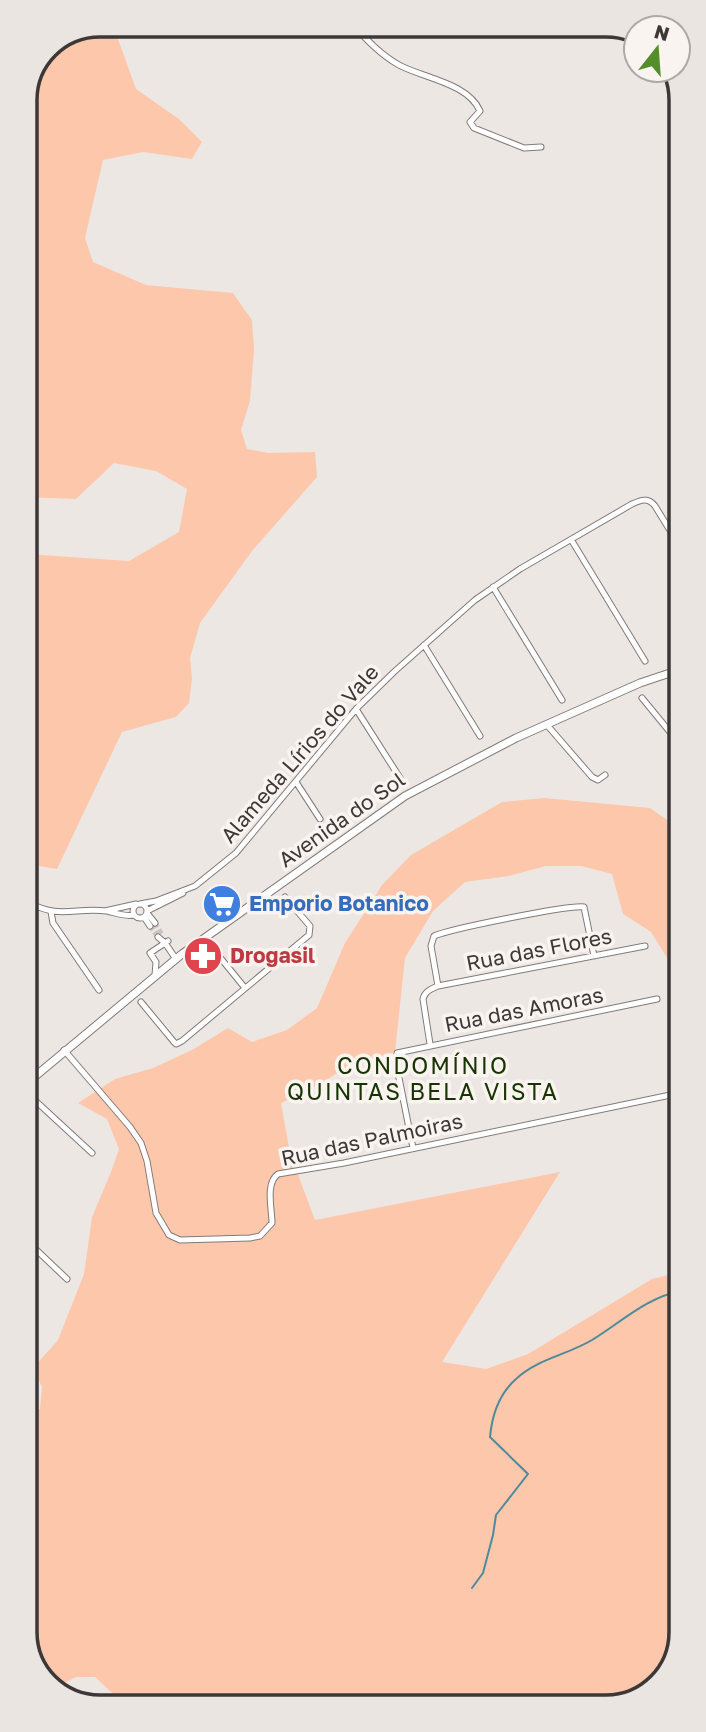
<svg xmlns="http://www.w3.org/2000/svg" width="706" height="1732" font-family="'Golos Text',sans-serif">
	<rect width="100%" height="100%" fill="#ede7e4"/>
	<!-- green -->
	<path fill="#fdc7ac" d="M100 25H113L136 89 179 119 202 142 192 159 143 152 103 160 85 238 93 262 146 285 233 293 252 320 254 349 250 401 241 430 247 449 268 453 315 452 317 477 252 551 200 623 190 658 192 678 189 703 176 717 122 732 57 869 39 866 26 854V554L129 561 179 532 187 489 156 471 114 463 76 499 26 497 25 95 47 46Z
		M544 798 650 808 679 828 680 990 672 966 651 932 623 914 612 874 581 866H546L509 876 465 882 433 911 405 958 395 1052 348 1066 317 1086 281 1103 290 1153 315 1220 560 1172 442 1362 486 1369 528 1354 652 1279 681 1272V1632L666 1678 630 1704 127 1707 95 1677H76L52 1689 28 1656V1412L40 1409 42 1387 33 1368 58 1340 84 1274 92 1217 111 1172 119 1149 107 1119 78 1103 115 1079 153 1068 192 1050 228 1028 252 1042 287 1030 317 1008 345 943 382 885 411 855 502 802Z"/>
	<g fill="none" stroke-linecap="round" stroke-linejoin="round">
		<!-- stream -->
		<path stroke="#4d8b9c" stroke-width="2" d="M472 1588 483 1573 493 1535 496 1515 528 1474 490 1437C492 1415 499 1394 516 1379 537 1359 567 1355 592 1340 620 1323 647 1297 681 1291"/>
		<!-- minor-tunnel -->
		<path stroke="#c9c4c1" stroke-width="5" stroke-dasharray="5 2.5" stroke-linecap="butt" d="M155 923 162 935
			M150 926 158 937"/>
		<!-- minor casing -->
		<g stroke="#817b79" stroke-width="7">
			<path id="minor" d="M353 25C367 40 381 55 399 65 423 78 468 83 480 111L470 122 474 128 524 148 541 147
				M572 541 645 661
				M493 587 562 700
				M424 645 480 736
				M642 698 679 743
				M356 709 400 778
				M547 725 592 777 598 780 605 775
				M296 782 320 819
				M27 902C62 920 73 907 107 911 116 913 125 917 134 915
				M133 911a7 7 0 1 1 14 0a7 7 0 1 1-14 0Z
				M140 904 156 901 195 886 236 853 356 709 395 671 475 600 520 569 632 504C641 500 648 497 655 506L679 545
				M105 911 136 904
				M147 911 183 893
				M51 912 53 923 99 990
				M147 913 155 923
				M144 917 150 926
				M158 937 165 943 176 959
				M205 939 245 988
				M155 976 156 962 150 953 168 941
				M438 986 431 946 434 936C450 929 572 904 584 907L594 956
				M141 1002 174 1042 176 1044 182 1041 309 935 310 926 285 897
				M430 1044 423 999C425 991 431 989 438 986L645 946
				M27 1045 32 1053
				M64 1050 130 1127 141 1143 147 1161 156 1213 169 1235 180 1240 250 1238 260 1236 272 1223C272 1209 265 1183 278 1174L344 1163 680 1093
				M27 1093 92 1153
				M413 1148 396 1063 397 1053 657 999
				M27 1241 67 1279"/>
		</g>
		<!-- tertiary casing -->
		<g stroke="#817b79" stroke-width="9">
			<path id="tertiary" d="M27 1083 182 954 405 796 516 738 640 683 679 670"/>
		</g>
		<!-- minor -->
		<use href="#minor" stroke="#fff" stroke-width="5"/>
		<!-- tertiary -->
		<use href="#tertiary" stroke="#fff" stroke-width="7"/>
	</g>
	<!-- icons -->
	<defs>
		<g id="supermarket-disc" transform="scale(2.0125)"><circle r="9.5" fill="#3f7fe0" stroke="#faf4f1"/><path d="M-6-5.5h2.5l.6 2H6L4.5 2H-2.5L-4.4-4H-6ZM-1.5 3.2a1.3 1.3 0 1 0 .1 0ZM3 3.2a1.3 1.3 0 1 0 .1 0Z" fill="#fff"/></g>
		<g id="pharmacy-disc" transform="scale(2.0125)"><circle r="9.5" fill="#e0444e" stroke="#faf4f1"/><path d="M-2-6h4v4h4v4h-4v4h-4v-4h-4v-4h4Z" fill="#fff"/></g>
	</defs>
	<g fill-rule="evenodd">
		<use href="#supermarket-disc" x="222" y="904"/>
		<use href="#pharmacy-disc" x="203" y="956"/>
	</g>
	<g text-anchor="middle" stroke-width="7" stroke-linejoin="round" paint-order="stroke">
		<!-- street labels -->
		<g font-size="21" fill="#3b3837" stroke="#faf4f1">
			<text transform="translate(300 754) rotate(-49)" y="7">Alameda Lírios do Vale</text>
			<text transform="translate(342 820) rotate(-35)" y="7">Avenida do Sol</text>
			<text transform="translate(539 950) rotate(-11)" y="7">Rua das Flores</text>
			<text transform="translate(524 1010) rotate(-11)" y="7">Rua das Amoras</text>
			<text transform="translate(372 1140) rotate(-12)" y="7">Rua das Palmoiras</text>
		</g>
		<!-- shop labels -->
		<g font-size="21" font-weight="bold" fill="#366cbe" stroke="#faf4f1" text-anchor="start">
			<text x="249" y="911">Emporio Botanico</text>
		</g>
		<!-- health labels -->
		<g font-size="21" font-weight="bold" fill="#be3a42" stroke="#faf4f1" text-anchor="start">
			<text x="230" y="963">Drogasil</text>
		</g>
		<!-- neighbourhood labels -->
		<g font-size="23" letter-spacing="2" fill="#183403" stroke="#faf4f1">
			<text x="423" y="1074">CONDOMÍNIO<tspan x="423" dy="26">QUINTAS BELA VISTA</tspan></text>
		</g>
	</g>
	<!-- crop -->
	<path d="M0 0H706V1732H0ZM100 37H606A63 63 0 0 1 669 100V1632A63 63 0 0 1 606 1695H100A63 63 0 0 1 37 1632V100A63 63 0 0 1 100 37Z" fill="#ebe5e2" fill-rule="evenodd"/>
	<path fill="none" stroke="#3b3837" stroke-width="3.5" d="M100 37H606A63 63 0 0 1 669 100V1632A63 63 0 0 1 606 1695H100A63 63 0 0 1 37 1632V100A63 63 0 0 1 100 37Z"/>
	<!-- north arrow -->
	<g transform="translate(657 49) rotate(17)"><circle r="33" fill="#faf4f1" stroke="#aea9a7" stroke-width="2"/>
	<path d="M0-5L12 26L0 18L-12 26Z" fill="#548e2b"/>
	<text y="-10" font-size="19" font-weight="bold" text-anchor="middle" fill="#3b3837">N</text>
	</g>
</svg>
